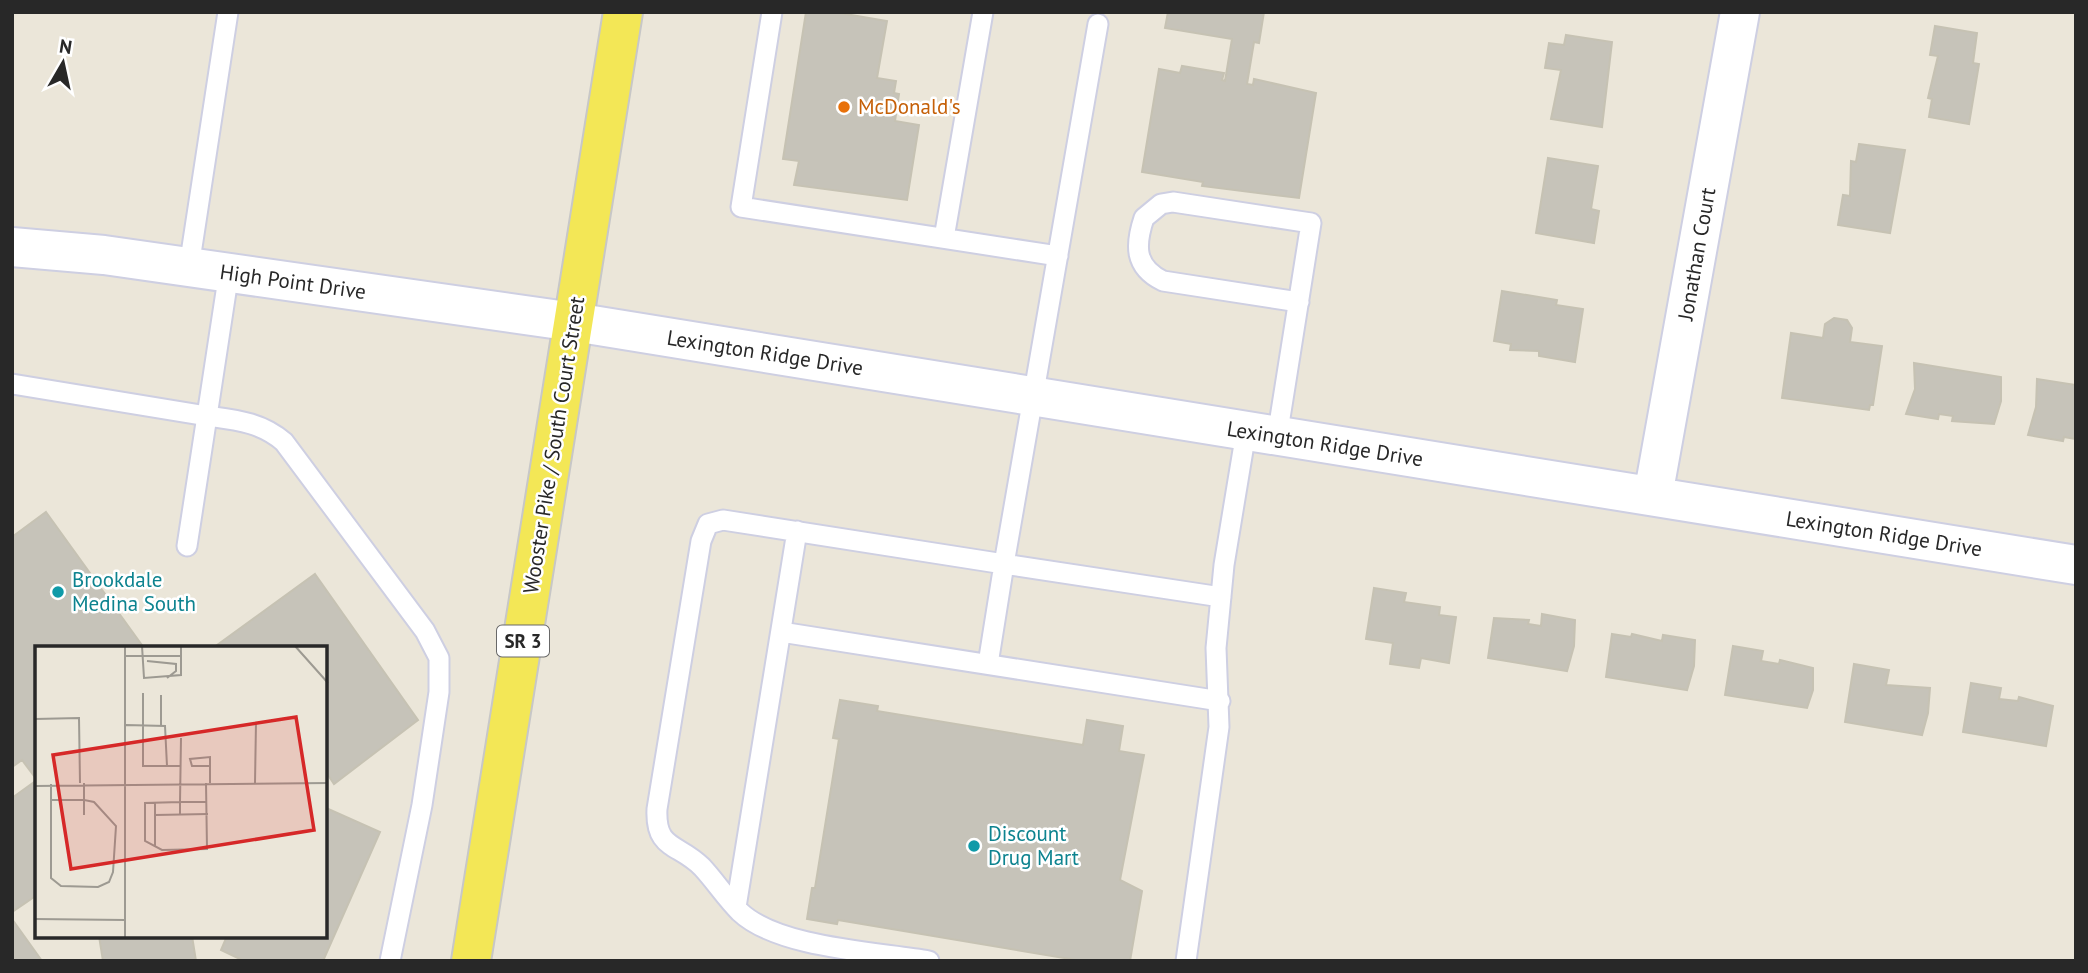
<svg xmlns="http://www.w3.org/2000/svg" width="2088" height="973" font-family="'PT Sans',sans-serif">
	<rect width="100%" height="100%" fill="#ebe6d9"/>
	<!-- building -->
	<path fill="#c6c3b9" stroke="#c6c2b3" stroke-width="2" d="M806 12H834L887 21 877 78 896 81 894 93 899 94 895 121 919 125 907 200 794 185 799 161 783 159Z
		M1168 12H1264L1259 43 1254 42 1247 84 1253 85 1254 79 1316 93 1299 198 1202 186 1203 182 1142 172 1159 69 1180 73 1182 66 1224 73 1222 80 1225 81 1232 39 1165 28Z
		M1935 26 1977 33 1973 63 1979 64 1969 124 1929 117 1932 99 1928 98 1938 56 1930 55Z
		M1566 35 1612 42 1602 127 1551 119 1561 70 1545 68 1549 43 1564 45Z
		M1859 144 1905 150 1890 233 1838 225 1843 195 1850 196 1851 161 1856 162Z
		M1548 158 1598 166 1591 209 1599 211 1594 243 1536 233Z
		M1502 291 1557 300 1556 305 1583 309 1575 362 1539 356V351L1510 350 1511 344 1494 341Z
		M1834 318 1847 320 1852 328 1850 342 1882 346 1873 405H1870L1869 410 1782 398 1791 333 1823 338 1825 324Z
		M1914 363 2001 377V401L1994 424 1952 421 1953 416 1939 414 1938 419 1906 414 1915 389Z
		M2037 379 2076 385V439L2064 437 2063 441 2028 435 2036 407Z
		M46 512 144 648H37V780L22 760 12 767V537Z
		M315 574 418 720 334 784 326 772V648H213Z
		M1374 588 1406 593 1404 602 1440 607 1439 615 1456 617 1449 663 1421 658 1419 668 1390 664 1393 643 1366 639Z
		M1542 614 1575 620 1574 646 1567 671 1488 658 1494 618 1529 620 1528 624 1541 626Z
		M1612 634 1631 637 1632 634 1662 641 1663 635 1695 640 1694 666 1687 690 1606 677Z
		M1733 646 1763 651 1761 661 1779 664 1780 660 1813 668V690L1807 708 1725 695Z
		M1854 664 1889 670 1886 685 1930 688 1928 713 1922 735 1845 722Z
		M1971 683 2001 688 1999 699 2018 701 2019 697 2053 706 2046 746 1963 732Z
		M840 700 878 706 877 711 1083 745 1087 720 1123 726 1119 751 1144 755 1120 880 1142 891 1130 961H1082L838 920 837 924 807 919 812 888H815L839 739 833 738Z
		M37 780V895L12 912V798Z
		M326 808 380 832 323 961H244L221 950 227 936H326Z
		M12 919 42 961H12Z
		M99 936H192L196 961H103Z"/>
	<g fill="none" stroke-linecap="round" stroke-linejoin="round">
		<!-- service casing -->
		<g stroke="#cecfe2" stroke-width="23">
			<path id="service" d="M772 12 741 207 1058 256
				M944 238 983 12
				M189 267 228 12
				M229 272 207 416C236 420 261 422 284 442L425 631 439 658V692L422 805 390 961
				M12 384 207 416 187 546
				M1277 437 1311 223 1173 202 1161 204 1144 218C1135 245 1134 267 1163 281L1299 302
				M781 632 1220 701
				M988 664 1004 564 1221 597
				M736 907 797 531
				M929 961C877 952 778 948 740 912 726 898 715 881 702 867 678 843 655 850 657 809L701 541 708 524 723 520 1004 564 1098 24
				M1186 961 1219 727 1216 648 1224 565 1246 432"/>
		</g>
		<!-- minor casing -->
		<g stroke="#cecfe2" stroke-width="42">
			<path id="minor" d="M12 247 104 255 574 322 2076 565
				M1653 496 1740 12"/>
		</g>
		<!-- primary casing -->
		<g stroke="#c7c7c7" stroke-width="42">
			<path id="primary" d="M471 961 623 12"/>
		</g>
		<!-- service -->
		<use href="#service" stroke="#fff" stroke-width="19"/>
		<!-- minor -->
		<use href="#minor" stroke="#fff" stroke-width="38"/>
		<!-- primary -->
		<use href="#primary" stroke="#f3e756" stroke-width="38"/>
	</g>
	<!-- markers -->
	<circle fill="#e8710a" stroke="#fff" stroke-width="2.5" cx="844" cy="107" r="7"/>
	<g fill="#0f9aa8" stroke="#fff" stroke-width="2.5">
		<circle cx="58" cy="592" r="7"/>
		<circle cx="974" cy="846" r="7"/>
	</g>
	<g text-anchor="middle" stroke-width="5" stroke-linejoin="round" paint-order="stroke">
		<!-- shield labels -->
		<rect fill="#fff" stroke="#686868" stroke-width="2" x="497" y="625.5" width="52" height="31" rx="5"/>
		<g font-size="19" font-weight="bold" fill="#282828">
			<text x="523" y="648">SR 3</text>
		</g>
		<!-- food labels -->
		<g font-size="21" fill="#c56008" stroke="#fff" text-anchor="start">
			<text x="858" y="114">McDonald's</text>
		</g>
		<!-- street labels -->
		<g font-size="21" fill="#282828" stroke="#fff">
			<text transform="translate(1697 254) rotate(-80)" y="7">Jonathan Court</text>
			<text transform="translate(293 282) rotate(8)" y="7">High Point Drive</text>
			<text transform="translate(765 353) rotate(9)" y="7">Lexington Ridge Drive</text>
			<text transform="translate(1325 444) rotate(9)" y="7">Lexington Ridge Drive</text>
			<text transform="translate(554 445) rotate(-81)" y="7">Wooster Pike / South Court Street</text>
			<text transform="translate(1884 534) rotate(9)" y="7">Lexington Ridge Drive</text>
		</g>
		<!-- culture labels -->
		<g font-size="21" fill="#0d838f" stroke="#fff" text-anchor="start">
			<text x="72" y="587">Brookdale<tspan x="72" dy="24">Medina South</tspan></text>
			<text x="988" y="841">Discount<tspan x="988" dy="24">Drug Mart</tspan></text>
		</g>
	</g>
	<!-- overview -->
	<g transform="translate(35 646)">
		<rect width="292" height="292" fill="#ebe6d9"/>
		<path fill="none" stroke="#9d9a92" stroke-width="2" d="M90 0V292M107 0 109 32 146 29V10M260 0 293 37M90 10H146V0M112 15 141 18V25L132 32M108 47V120H146M126 49V80M0 70V105M0 73 44 72 45 137M91 79 130 80 132 120M146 92 145 156 110 157V195L127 204 172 203 171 137M175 120H157L155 113 175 111V137M220 137 221 76M16 138V232L26 240 63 241 74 236 78 226 81 180 59 156 49 154V137M0 140 293 137M16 154H49V169M145 168V156H171M120 169 173 168M120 201V156M0 273 90 274"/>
		<path fill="#d62828" fill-opacity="0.15" stroke="#d62828" stroke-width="3.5" d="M261 71 279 184 36 223 18 109Z"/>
		<rect width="292" height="292" fill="none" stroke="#282828" stroke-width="3.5"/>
	</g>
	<!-- border -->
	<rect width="2088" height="973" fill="none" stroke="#282828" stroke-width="28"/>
	<!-- north arrow -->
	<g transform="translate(63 63) rotate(9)" stroke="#ffffff" stroke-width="5" paint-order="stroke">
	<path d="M0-5L12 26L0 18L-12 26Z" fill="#282828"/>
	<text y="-10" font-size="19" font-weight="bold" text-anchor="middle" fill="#282828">N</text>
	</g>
</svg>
